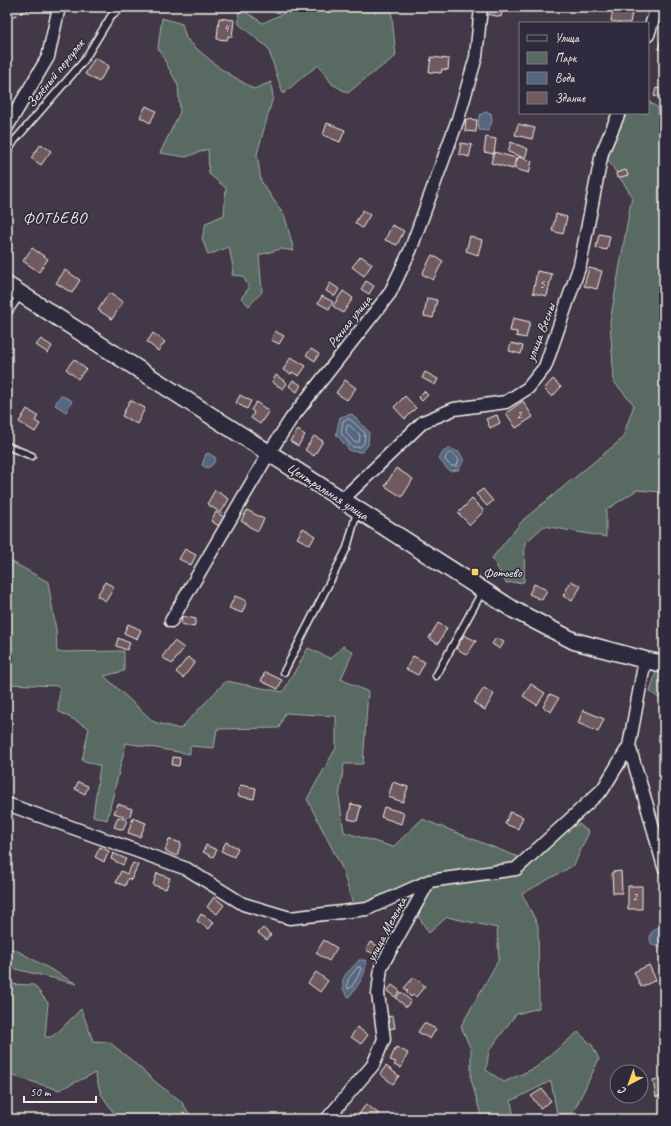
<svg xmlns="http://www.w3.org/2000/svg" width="671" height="1126" font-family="Caveat,sans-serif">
	<rect width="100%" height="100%" fill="#423847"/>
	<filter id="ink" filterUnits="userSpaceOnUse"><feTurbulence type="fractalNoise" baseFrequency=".025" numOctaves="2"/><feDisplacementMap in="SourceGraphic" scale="8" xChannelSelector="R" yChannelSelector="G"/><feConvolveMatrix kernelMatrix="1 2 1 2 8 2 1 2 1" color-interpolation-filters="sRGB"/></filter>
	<g filter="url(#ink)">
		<!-- green -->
		<path fill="#586a62" stroke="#a6aea5" d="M238 7 263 23 284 13V7H391L396 56 365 79 348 93 332 84 319 65 306 74 283 94 268 48 239 24Z
			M162 18 182 24 186 38 197 49 221 69 254 89 271 82 273 97 257 154 261 181 285 217 294 251 281 249 259 255 262 292 249 306 241 298 249 288 243 276 232 275 233 267 229 247 208 255 202 238 206 223 224 215 226 188 209 174 208 149 186 157 160 153 180 112 178 85 158 48Z
			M648 101 664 112V478L661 492 637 490 606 510V537L544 526 525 543 524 582 506 583 492 558 524 519 622 439 634 405 614 382 610 322 632 196 606 157 623 113H648Z
			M7 559 48 582 56 630 57 652 124 651V671L104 676 154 722 180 729 226 681 283 692 308 648 331 659 343 646 353 652 341 679 368 692 363 764H344L339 797 344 832 393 847 422 819 531 862 560 833 579 824 589 832 574 865 522 894 538 925 539 1008 516 1014 489 1051 486 1070 504 1082 535 1068 578 1032 592 1045 599 1059 573 1113 557 1114 551 1081 511 1101 514 1119H482L471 1079V1050L461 1026 499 959 497 928 447 917 429 933 418 916 436 876 386 900 353 905 342 868 307 799 336 748V716L285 713 279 728 217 729 214 748 190 746V754L126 743 107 820 93 816 100 766 82 760 89 728 58 711 60 686 7 684Z
			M656 672 664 674V701L650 692Z
			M7 948 16 950 77 984 7 967Z
			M7 984 34 985 48 1003 45 1037H51L59 1031 81 1009 93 1041 109 1042 130 1059 158 1084 181 1101 193 1119H118L101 1094 95 1073 59 1090 7 1074Z"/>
		<!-- water -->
		<path fill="#54667f" stroke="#949ea9" d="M485 112 491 113 492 121 488 131 479 130 478 121 480 115Z
			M60 396 65 397 72 401 66 412 55 405Z
			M352 414 369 432 368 445 362 452 350 451 336 434 340 417Z
			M450 448 460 453 464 461 458 470 449 471 443 464 439 459 443 452Z
			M208 453 216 458 213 464 208 468 205 467 202 465 206 454Z
			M663 926 664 927V945L659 947 652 945C647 934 652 929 663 926Z
			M359 960H365C369 972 356 988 349 997 343 993 341 984 344 977 347 972 355 965 359 960Z"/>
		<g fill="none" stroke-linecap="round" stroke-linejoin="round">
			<!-- shore -->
			<path stroke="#b4b9be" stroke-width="1" d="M349 419 351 420 365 433 364 443 360 447H352L341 433 343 421Z
				M349 425 360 435 359 442H354L346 432 347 426Z
				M449 453C454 453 458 457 459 461L456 466H451L445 460 446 456Z
				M358 967H360L361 969 358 976 351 988 348 989C344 980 353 974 358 967Z"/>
		</g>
		<!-- building -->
		<path fill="#705a5e" stroke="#f4f1e8" d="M488 7 503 8 501 17 487 14Z
			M613 9 632 13 630 23H619L611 21Z
			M219 18 234 20 232 37 228 36 227 40 217 39Z
			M661 40 664 41V51L658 49Z
			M431 57 449 59 448 70 442 69 441 73 429 72Z
			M95 58 109 66 99 82 85 74Z
			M656 88 664 90V99L654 96Z
			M146 106 156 111 150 123 140 117Z
			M466 119 477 120 476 132 465 131Z
			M327 123 345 130 340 142 323 135Z
			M518 124 535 128 532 139 515 135Z
			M486 137 496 139 494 154 484 152Z
			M511 142 528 149 525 158 508 152Z
			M461 143 472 145 469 157 459 154Z
			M41 144 51 151 41 165 31 158Z
			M494 152 516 158 513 169 491 163Z
			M518 157 532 161 529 173 515 169Z
			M626 170 628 175 617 178 616 173Z
			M363 210 370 215 362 228 355 223Z
			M556 214 567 217 563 234 552 231Z
			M392 225 404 231 397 245 385 240Z
			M599 234 610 236 607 250 596 248Z
			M470 236 482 240 478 255 466 251Z
			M32 248 48 259 39 272 23 261Z
			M432 255 443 261 433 280 422 274Z
			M361 256 372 264 364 276 352 267Z
			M589 268 602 271 597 289 584 286Z
			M65 270 80 280 72 293 56 283Z
			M537 271 552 274 547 296 533 293Z
			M366 281 374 286 369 294 361 289Z
			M330 283 339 289 335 296 326 291Z
			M343 291 353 298 343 313 333 306Z
			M109 293 123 302 112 319 98 310Z
			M322 296 333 302 329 309 318 303Z
			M427 298 437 300 433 318 424 316Z
			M513 318 530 322 526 338 516 336 517 332 510 331Z
			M275 331 284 336 279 344 271 340Z
			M153 333 165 342 158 351 147 342Z
			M41 339 52 346 48 353 36 345Z
			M511 343 523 346 521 354 509 351Z
			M311 349 319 354 315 361 306 355Z
			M291 357 306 366 299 376 292 372 291 374 283 370Z
			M74 359 86 369 78 379 66 369Z
			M425 372 438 379 435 385 422 378Z
			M276 375 287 383 283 389 272 382Z
			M553 379 561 387 552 397 544 389Z
			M293 380 301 385 297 392 289 386Z
			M345 380 356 388 347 400 336 393Z
			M424 391 428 395 422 401 418 397Z
			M240 395 251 401 247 409 236 403Z
			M405 396 416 408 405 419 394 407Z
			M130 400 145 408 137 424 122 416Z
			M523 401 533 417 516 428 506 413Z
			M256 402 269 411 260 424 251 418 254 412 251 410Z
			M27 409 38 416 35 421 40 424 35 432 19 422Z
			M497 415 500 423 490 428 486 419Z
			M298 430 305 435 298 446 290 441Z
			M314 436 323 441 314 456 305 450Z
			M396 468 413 479 402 497 385 486Z
			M483 489 493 501 487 506 476 494Z
			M215 490 229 499 221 513 207 504Z
			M472 499 484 511 470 525 458 513Z
			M247 510 264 519 258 531 248 526 249 525 241 521Z
			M216 512 224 517 219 526 211 521Z
			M303 528 315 536 310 545 297 538Z
			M185 549 196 555 191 565 179 559Z
			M571 581 581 586 572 601 563 596Z
			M105 582 114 587 106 601 97 596Z
			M534 584 547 590 542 600 529 594Z
			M235 596 247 601 242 613 229 608Z
			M182 616 196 619 194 627 181 624Z
			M438 623 447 628 438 644 429 638Z
			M128 624 141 630 137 639 124 633Z
			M464 635 476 641 467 655 456 648Z
			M118 638 130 643 127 650 116 646Z
			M496 638 504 642 500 649 492 644Z
			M174 641 184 648 172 664 162 657Z
			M413 656 425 662 418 675 406 669Z
			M188 657 195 662 183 678 176 672Z
			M265 672 282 680 278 689 261 681Z
			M531 684 545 693 537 705 523 696Z
			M484 688 494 694 485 710 474 703Z
			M550 694 559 698 551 712 543 707Z
			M583 710 604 719 598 732 578 723Z
			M173 757 180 758 179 766 172 765Z
			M78 782 88 786 85 794 75 789Z
			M393 782 408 787 403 802 388 797Z
			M240 785 256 788 254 799 238 796Z
			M118 804 132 809 129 818 114 813Z
			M351 804 361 806 357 821 348 819Z
			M384 807 404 813 401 824 381 817Z
			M510 812 523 817 518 829 505 824Z
			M118 817 127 820 123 830 114 827Z
			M133 818 146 823 140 837 128 833Z
			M169 839 181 843 177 856 165 851Z
			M226 842 238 848 234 857 221 851Z
			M206 845 217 850 213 857 203 852Z
			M100 847 109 851 104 862 95 857Z
			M113 853 126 859 123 865 111 859Z
			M133 863 138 865 131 880 128 878 125 886 116 882 121 871 127 874Z
			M621 871 622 893H613L612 872Z
			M157 873 170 878 166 889 153 885Z
			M628 886H642V909H628Z
			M214 897 224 905 217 914 207 907Z
			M201 914 214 922 209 929 197 921Z
			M263 928 271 935 267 940 258 933Z
			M324 940 337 948 329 961 316 953Z
			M370 942 378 946 374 954 366 950Z
			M649 965 656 980 641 987 634 972Z
			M316 972 328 981 320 992 308 983Z
			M414 977 425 986 416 997 413 995 411 997 406 992 408 991 404 988Z
			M392 985 400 991 395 997 387 991Z
			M401 992 411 1001 406 1007 396 998Z
			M393 1016 395 1028 388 1029 386 1017Z
			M424 1023 436 1029 430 1039 418 1032Z
			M357 1027 368 1035 361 1044 351 1037Z
			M396 1047 408 1053 401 1068 394 1065 396 1062 390 1060Z
			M386 1066 399 1076 393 1084 380 1074Z
			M664 1078V1095L656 1097 653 1080Z
			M542 1089 551 1101 540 1108 531 1096Z
			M366 1104 379 1114 375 1119H359L357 1117Z"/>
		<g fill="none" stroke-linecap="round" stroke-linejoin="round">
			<!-- lane casing -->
			<g stroke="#f4f1e8" stroke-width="9">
				<path id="lane" d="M7 153 15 140 83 62 111 16 122 7
					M7 314 21 294
					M7 446 32 456
					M284 672 347 548 357 512
					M436 676 483 590"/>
			</g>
			<!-- street casing -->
			<g stroke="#f4f1e8" stroke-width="15">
				<path id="street" d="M648 35 657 7
					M7 127 48 57 59 7
					M342 500 423 422 454 409 506 402 528 388 545 367 580 265 602 153 619 113
					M171 621 269 453 291 419 390 293 410 251 458 119 476 57 481 7
					M629 746 647 806 664 867
					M7 804 187 869 243 904 290 918 367 909 429 881 516 869 603 789 629 746 645 660
					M327 1119 373 1065 384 1039 378 994 381 967 429 881"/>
			</g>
			<!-- secondary casing -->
			<g stroke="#f4f1e8" stroke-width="19">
				<path id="secondary" d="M7 285 514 610 574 641 645 660 664 664"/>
			</g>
			<!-- path -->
			<path stroke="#f4f1e8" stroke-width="1.5" stroke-dasharray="4 3" stroke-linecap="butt" d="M7 19 34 7"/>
			<!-- lane -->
			<use href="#lane" stroke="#2f2a3d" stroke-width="6"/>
			<!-- street -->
			<use href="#street" stroke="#2f2a3d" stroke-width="12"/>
			<!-- secondary -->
			<use href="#secondary" stroke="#2f2a3d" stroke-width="16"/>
		</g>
	</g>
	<!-- markers -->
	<rect fill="#ffd166" stroke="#2f2a3d" stroke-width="1.5" x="471" y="568" width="8" height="8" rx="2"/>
	<g text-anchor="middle" stroke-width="3" stroke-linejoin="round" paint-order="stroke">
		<!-- number labels -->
		<g font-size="12" fill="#d3cbc6">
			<text x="226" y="32">4</text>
			<text x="542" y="288">5</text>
			<text x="519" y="419">2</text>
			<text x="635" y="901">2</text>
		</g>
		<!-- street labels -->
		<g font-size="14" fill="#f4f1e8" stroke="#2f2a3d">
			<text transform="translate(55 73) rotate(-51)" y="5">Зелёный переулок</text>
			<text transform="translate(349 321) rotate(-52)" y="5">Речная улица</text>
			<text transform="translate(540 332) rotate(-69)" y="5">улица Весны</text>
			<text transform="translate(328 491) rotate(33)" y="5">Центральная улица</text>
			<text transform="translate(386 929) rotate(-62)" y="5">улица Меленка</text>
		</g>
		<!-- poi labels -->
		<g font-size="14" fill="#f4f1e8" stroke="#2f2a3d" text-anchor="start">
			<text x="483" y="577">Фотьево</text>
		</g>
		<!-- quarter labels -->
		<g font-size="16" letter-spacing="1" fill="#f4f1e8" stroke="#2f2a3d">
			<text x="55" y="223">ФОТЬЕВО</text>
		</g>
	</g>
	<!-- margin -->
	<rect width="671" height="1126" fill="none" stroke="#2f2a3d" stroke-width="24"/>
	<rect x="12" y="12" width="647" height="1102" fill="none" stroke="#f4f1e8" stroke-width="1.5" filter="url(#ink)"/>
	<!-- legend -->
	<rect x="519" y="22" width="130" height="92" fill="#2f2a3d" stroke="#7e7a81"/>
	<rect x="527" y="35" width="20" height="6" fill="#2f2a3d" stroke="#7e7a81"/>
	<text x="555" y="42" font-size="12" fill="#f4f1e8">Улица</text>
	<rect x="527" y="52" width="20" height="12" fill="#586a62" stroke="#7e7a81"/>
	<text x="555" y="62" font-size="12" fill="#f4f1e8">Парк</text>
	<rect x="527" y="72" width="20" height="12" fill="#54667f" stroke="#7e7a81"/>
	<text x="555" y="82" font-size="12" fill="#f4f1e8">Вода</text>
	<rect x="527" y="92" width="20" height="12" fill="#705a5e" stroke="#7e7a81"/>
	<text x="555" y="102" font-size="12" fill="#f4f1e8">Здание</text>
	<!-- north arrow -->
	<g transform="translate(629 1084) rotate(221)"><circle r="19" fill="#2f2a3d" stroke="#7e7a81"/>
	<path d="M0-3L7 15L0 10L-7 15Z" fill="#ffd166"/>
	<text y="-6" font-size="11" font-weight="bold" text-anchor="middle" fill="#f4f1e8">С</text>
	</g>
	<!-- scale -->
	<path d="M24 1096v6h72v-6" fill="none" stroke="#f4f1e8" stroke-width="2"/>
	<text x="30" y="1096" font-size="12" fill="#f4f1e8" stroke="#2f2a3d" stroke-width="3" paint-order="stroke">50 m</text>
</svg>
